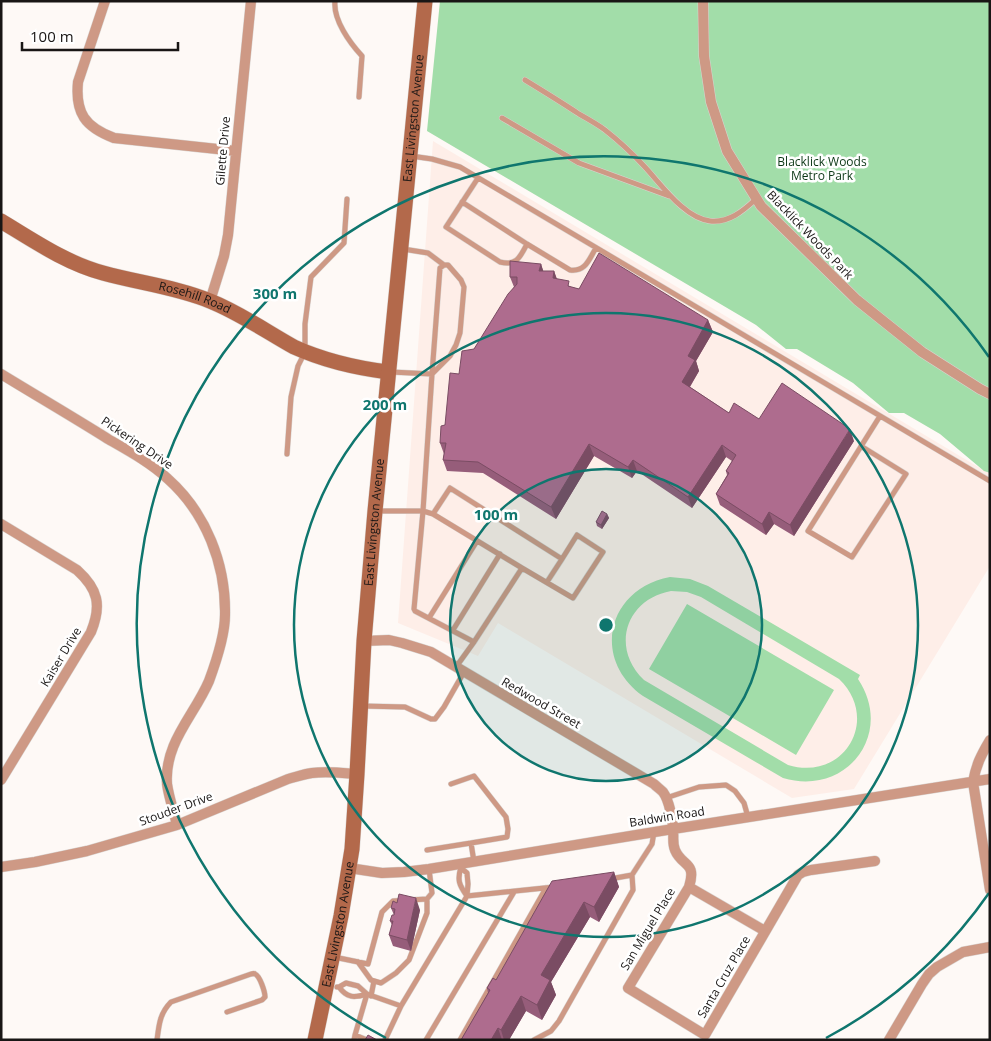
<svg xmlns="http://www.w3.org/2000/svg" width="991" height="1041" font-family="'Open Sans',sans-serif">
	<rect width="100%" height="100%" fill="#fef9f6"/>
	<!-- built -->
	<path fill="#feeee8" d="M433 141 990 474V566L854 789 792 798 498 623 478 656 398 623Z"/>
	<!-- green -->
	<path fill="#a2dda9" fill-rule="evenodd" d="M440 1H990V473L984 471 940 434 904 413H889L853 383 797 349H786L756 325 427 131Z
		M670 577 690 579 708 586 860 675 858 679C895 734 846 797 783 778L643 696C591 659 607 589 670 577ZM671 591 687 592 701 597 839 679C881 719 844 782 788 765L644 680C610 648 626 599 671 591Z
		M687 604 834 690 796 755 649 669Z"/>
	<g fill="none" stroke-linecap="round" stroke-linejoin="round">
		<!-- lane casing -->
		<g stroke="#d9d5d2" stroke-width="6">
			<path id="lane" d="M335 1C333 20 350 43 362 56L359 97
				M525 80C543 91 561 102 579 114 588 119 597 124 605 130 619 141 632 153 644 166 661 184 684 218 710 221 729 223 743 211 756 199
				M502 118 579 163 669 196
				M411 156 432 159 460 167 990 481
				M478 178 446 227 500 262C517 266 520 257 527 244L570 270C586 272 589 259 596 248
				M462 202 527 244
				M403 249 428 253 444 265H448L461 280 464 287 460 333 456 345 450 356 432 374 440 268 444 265
				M861 446 906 474 852 557 808 531 880 416
				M287 454 291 397 298 366 305 352V324L311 277 344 243 347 199
				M378 511H423L432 374 391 372
				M433 514 450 488 562 559 577 535 603 552 573 598 522 568
				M547 582 562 559
				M429 618 477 541
				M453 630 500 554
				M456 667 474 642 415 611 414 609 423 511 433 514 522 568 474 642
				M362 706 405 707 431 719H435L444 707 464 672
				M451 784 474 776 506 817 508 829 507 837 471 843 474 862
				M666 798 699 787 726 785 735 791 744 803 748 817
				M427 850 471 843
				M461 867C457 880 459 885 467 896
				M610 879 632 875 652 844 654 832
				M467 896 554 887
				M334 957 368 964 382 912 393 901 427 899 432 893 429 869
				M358 962 371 980 381 983 396 973 409 960 427 913V899
				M337 987H339C347 998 354 998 367 994
				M339 987 346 983 358 986 367 994 401 1006 467 896 468 884 467 873 461 868
				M371 996 374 981
				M355 1035 367 994
				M157 1040C159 1024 160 1013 171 1002L251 974C252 974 254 973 255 974 260 976 265 992 265 997L262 1000 227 1012
				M354 1040 355 1035 367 1040
				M385 1040 401 1006
				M426 1040 514 892
				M460 1040 546 888
				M534 1040 551 1031 559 1021 633 890 632 875"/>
		</g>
		<!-- street casing -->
		<g stroke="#d9d5d2" stroke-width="11">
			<path id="street" d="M105 1 78 82C75 113 85 127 114 138L236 151
				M703 1 704 56 711 102 727 151 761 206 857 300 922 352 980 389 990 394
				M210 301 224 256 228 235 251 1
				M1 374C37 396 73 417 108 439 129 451 151 463 168 479 206 513 226 564 225 615 225 634 216 662 209 681 194 716 164 743 167 784 169 798 174 812 177 825
				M1 524 77 570C98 589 102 605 91 632L1 780
				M364 641 389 640 402 643 431 652 654 784C657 787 660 789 663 792 669 800 673 820 673 830 674 837 672 843 675 850 682 867 697 861 689 887L628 988 705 1035 798 875 803 872 811 870 875 861
				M990 740C981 755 976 765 973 782L990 890
				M1 867 35 862 87 851 177 825 288 779C296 777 304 774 312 773 327 771 343 773 357 774
				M349 868 382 873 404 872 429 869 673 829 990 779
				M689 887 765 931
				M889 1040 922 984 929 974 937 967 963 952 990 947"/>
		</g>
		<!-- secondary casing -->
		<g stroke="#d9d5d2" stroke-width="16">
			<g id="secondary">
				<path id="s1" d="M1 221C34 241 66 263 103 273 139 283 176 287 210 301 240 313 267 332 294 347 325 361 356 368 388 372"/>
				<path id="s2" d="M315 1040 341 916 352 849 357 774 364 641 375 511 425 1"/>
			</g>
		</g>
		<!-- lane -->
		<use href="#lane" stroke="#ce9985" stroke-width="5"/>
		<!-- street -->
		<use href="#street" stroke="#ce9985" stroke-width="10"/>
		<!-- secondary -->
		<use href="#secondary" stroke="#b3694b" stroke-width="15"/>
	</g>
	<!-- wall -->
	<path fill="#965d7a" d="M541 264 543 271H554L557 279 571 287 708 320 713 332 696 361 699 371 690 387 729 413 759 419 854 441 794 536 774 524 766 535 720 505 716 494 727 475 726 471 732 461 726 457 692 508 637 471 632 478 594 456 556 519 483 473 447 471 443 460 444 454 440 443 459 374 474 349 514 287 510 277Z
		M607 514 609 518 602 529 597 526 596 522Z
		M614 872 619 887 599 922 590 917 551 982 556 995 542 1020 526 1011 509 1040H461L488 993 487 988Z
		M391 908 420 910 411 951 393 946 389 935 392 925 390 921 394 915Z"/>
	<!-- shaded-wall -->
	<path fill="#7a4c63" d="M541 264 545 276 539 271Z
		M554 271 558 283 553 278Z
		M708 320 713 332 696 361 699 371 686 393 682 382 688 356Z
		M850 429 854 441 794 536 790 525Z
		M589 444 594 456 556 519 551 507Z
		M722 445 726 457 692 508 688 497Z
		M633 460 637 471 632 478 628 467Z
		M769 512 774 524 766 535 762 524Z
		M607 514 609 518 602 529 601 525Z
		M614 872 619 887 599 922 594 907Z
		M416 898 420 910 411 951 407 940Z
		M584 902 590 917 551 982 556 995 542 1020 537 1005 541 975Z
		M521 996 526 1011 509 1040H504L501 1030Z
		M498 1028 502 1040H491Z"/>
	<!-- building -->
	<path fill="#ae6c8e" stroke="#7a4c63" d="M599 253 708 320 688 356 695 360 682 382 729 413 734 403 759 419 782 383 850 429 790 525 769 512 762 524 716 494 729 473 726 471 736 455 722 445 688 497 633 460 628 467 589 444 551 507 478 462 443 460 446 443H440L441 426 445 425 450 373 459 374 462 351 474 349 508 294 517 284V277H510V261L541 264 539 271H554L553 278 569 281 568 286 579 289Z
		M602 511 607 514 601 525 596 522Z
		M614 872 594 907 584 902 541 975 550 980 537 1005 521 996 501 1030 498 1028 491 1040H461L490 990 487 988 493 978 496 980 552 881Z
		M399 894 416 898 407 940 389 935 393 921H390L392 915H394L395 909 391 908 393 901 397 903Z
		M368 1035 377 1040H365Z"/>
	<!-- distance rings -->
	<circle cx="606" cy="625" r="156" fill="#0f766e" fill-opacity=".12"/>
	<g fill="none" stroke="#0f766e" stroke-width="2.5">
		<circle cx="606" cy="625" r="156"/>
		<circle cx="606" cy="625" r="312"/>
		<path d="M989 893A468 468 0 0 1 826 1038M386 1038A468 468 0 1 1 989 357"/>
	</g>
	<g text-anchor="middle" stroke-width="5" stroke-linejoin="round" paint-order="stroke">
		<!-- street labels -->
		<g font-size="12" fill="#191615" stroke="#fff">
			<text dy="4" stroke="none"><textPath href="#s2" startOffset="928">East Livingston Avenue</textPath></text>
			<text transform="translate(223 151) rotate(-85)" y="4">Gilette Drive</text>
			<text transform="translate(810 235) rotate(46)" y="4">Blacklick Woods Park</text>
			<text dy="4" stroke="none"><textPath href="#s1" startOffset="210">Rosehill Road</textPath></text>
			<text transform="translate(137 443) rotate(34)" y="4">Pickering Drive</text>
			<text dy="4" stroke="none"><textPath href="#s2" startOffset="522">East Livingston Avenue</textPath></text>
			<text transform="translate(61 657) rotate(-59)" y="4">Kaiser Drive</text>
			<text transform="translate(541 703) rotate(30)" y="4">Redwood Street</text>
			<text transform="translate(176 809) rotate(-20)" y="4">Stouder Drive</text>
			<text transform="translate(667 817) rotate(-9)" y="4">Baldwin Road</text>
			<text dy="4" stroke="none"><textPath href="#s2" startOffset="118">East Livingston Avenue</textPath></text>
			<text transform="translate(648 929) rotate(-59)" y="4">San Miguel Place</text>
			<text transform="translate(724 977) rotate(-60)" y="4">Santa Cruz Place</text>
		</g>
		<!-- park labels -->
		<g font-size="12" fill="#0c3716" stroke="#fff">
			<text x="822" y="166">Blacklick Woods<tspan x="822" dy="14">Metro Park</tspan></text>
		</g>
	</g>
	<circle cx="606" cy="625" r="8" fill="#0f766e" stroke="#fff" stroke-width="2.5"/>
	<g font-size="15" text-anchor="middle" font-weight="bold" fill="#0f766e" stroke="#fff" stroke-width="5" stroke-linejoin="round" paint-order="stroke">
		<text x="275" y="299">300 m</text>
		<text x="385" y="410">200 m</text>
		<text x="496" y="520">100 m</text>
	</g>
	<!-- border -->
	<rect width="991" height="1041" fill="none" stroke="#191615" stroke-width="5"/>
	<!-- scale -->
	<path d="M22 42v8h156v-8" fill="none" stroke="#191615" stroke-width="2.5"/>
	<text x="30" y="42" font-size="15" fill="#191615" stroke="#ffffff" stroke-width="4" paint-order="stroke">100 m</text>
</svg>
